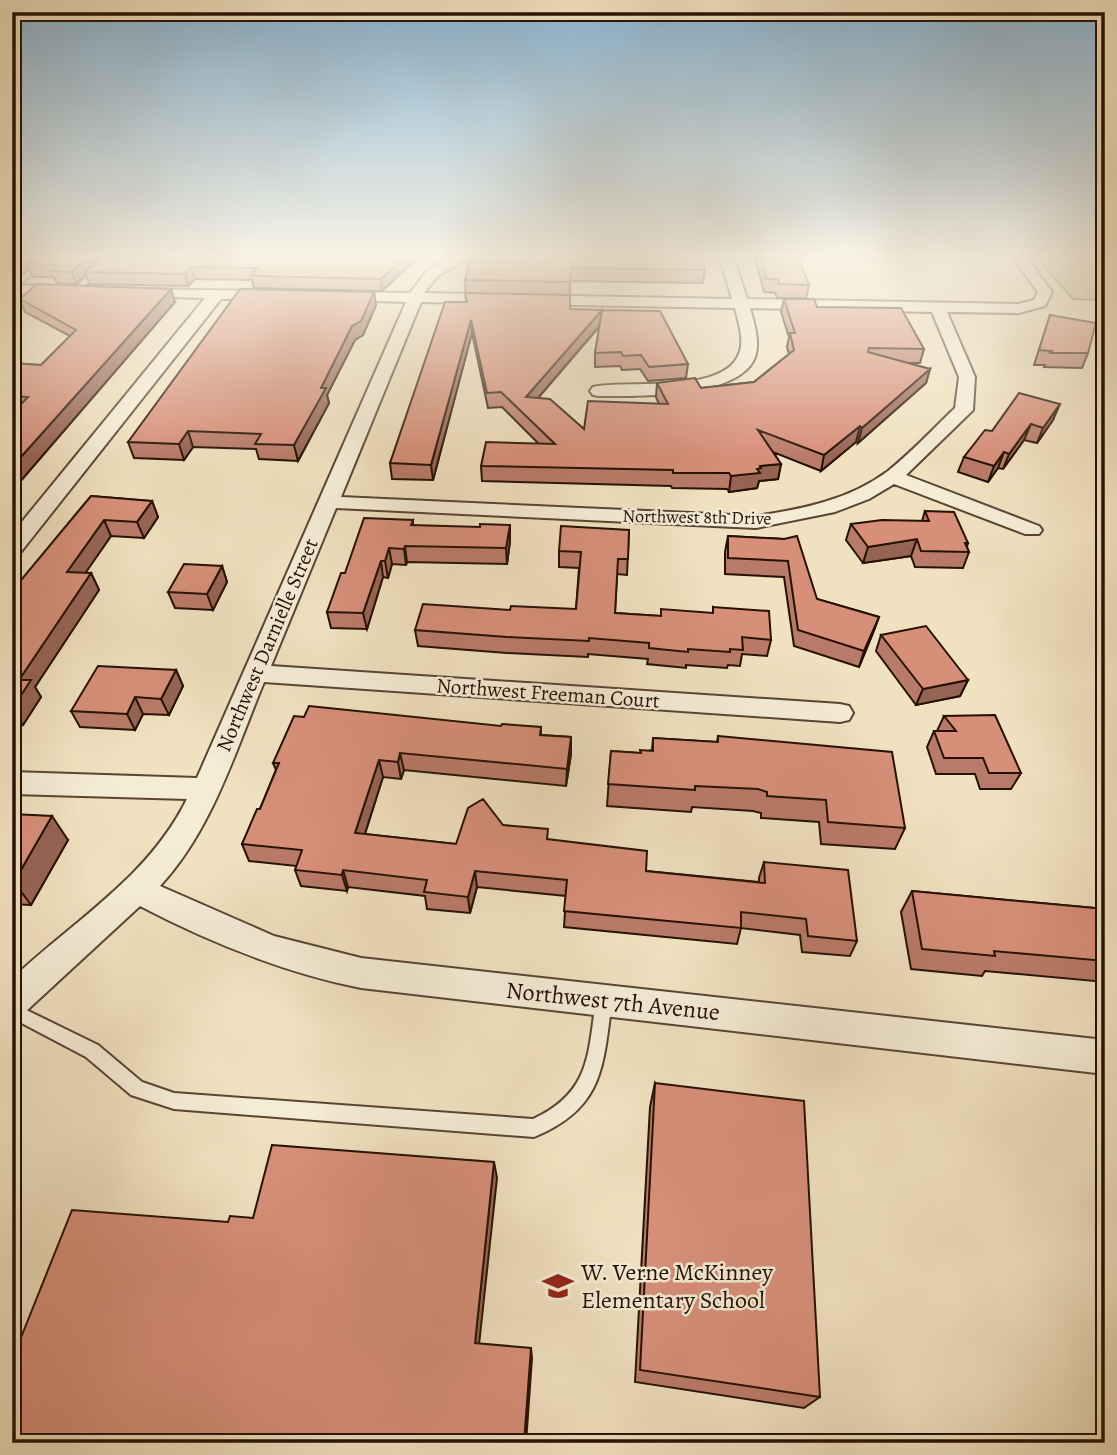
<svg xmlns="http://www.w3.org/2000/svg" width="1117" height="1455" font-family="Alegreya,serif">
	<rect width="100%" height="100%" fill="#f0e1c0"/>
	<filter id="stains"><feTurbulence type="fractalNoise" baseFrequency=".00286" numOctaves="4"/><feColorMatrix values="0 0 0 0 .2 0 0 0 0 .09 0 0 0 0 .02 0 0 0 .5 -.17"/></filter>
	<radialGradient id="worn" r=".72"><stop offset=".6" stop-color="#630" stop-opacity="0"/><stop offset="1" stop-color="#630" stop-opacity=".3"/></radialGradient>
	<!-- green -->
	<path fill="#c1c18d" stroke="#746948" stroke-width="2" d="M1034 255H1105V300L1073 299Z"/>
	<g fill="none" stroke-linecap="round" stroke-linejoin="round">
		<!-- service casing -->
		<g stroke="#584532" stroke-width="4">
			<path id="service" d="M48 255H54L12 291V285Z
				M96 267 101 268 78 292H74V290Z
				M604 993 610 995 612 1000C603 1067 604 1108 534 1137L174 1109 131 1095 86 1057 12 1018V1003L98 1045 142 1082 174 1093 533 1119C590 1093 588 1055 596 1000L598 995Z"/>
		</g>
		<!-- minor casing -->
		<g stroke="#584532" stroke-width="4">
			<path id="minor" d="M457 255H473L438 276 424 293 732 299 719 255H733L747 299 1018 304 1034 300 1038 292 1011 255H1025L1052 292 1045 306 1019 313 947 312 975 377 973 410 906 475 1039 526 1042 530 1039 534H1025L894 484 869 499 835 512 756 528 336 508 271 666 840 704 849 706 853 713 849 720 840 722 264 682C235 752 212 830 160 886L274 936 361 958 1105 1040V1074L361 988C283 972 211 943 140 906L24 1013 12 1018V979C73 921 149 877 187 799L12 794V772L197 778 406 302 340 300 333 296 340 292 410 293 428 270ZM421 302 735 308C738 321 744 338 740 351 727 396 627 379 593 387L590 391 593 395 599 396C638 396 723 398 750 366 763 350 755 326 750 308L932 312 959 377 955 408C933 429 912 452 888 471 849 500 803 509 756 516L341 497Z
				M12 285 67 287 74 291 67 295 12 293Z
				M137 289 270 291 277 295 270 299H221L20 553 12 554V534L205 298 132 296 130 293Z"/>
		</g>
		<!-- service -->
		<use href="#service" fill="#f5ecd6" fill-rule="evenodd"/>
		<!-- minor -->
		<use href="#minor" fill="#f5ecd6" fill-rule="evenodd"/>
	</g>
	<!-- wall -->
	<path fill="#b97b69" stroke="#261102" stroke-width="2" d="M12 255H320V256L369 257 421 255 382 291 254 288 252 280 195 279 188 286 89 284 86 274 76 284 57 283 54 277H33L29 268 18 276H12Z
		M756 255H797L809 285 806 298H777L775 293 764 292 755 259Z
		M500 261 705 270 703 283 570 281V309L688 364 686 378 648 381 640 369 622 370 620 366 595 367V353L600 326 538 398 584 429 659 404 656 397 657 383 701 388 754 382 789 354 787 347 789 337 781 312 784 299 817 307 924 349 920 363H908L930 369 926 383 858 443 856 442 821 471 773 452 781 464 778 479 759 481 757 488 729 492 727 489 672 488 671 486 482 481 481 466 539 444 502 407 488 408 472 333 433 480 392 479 390 463 466 302 465 280Z
		M374 292 376 305 363 335 355 340 327 395 329 403 298 461 259 459 256 449 193 447 184 460 134 458 128 442Z
		M20 299 175 302 12 491V413L14 411H12V363L41 365 70 336 25 312Z
		M1050 315 1088 353 1082 368 1044 367 1045 365H1034Z
		M1053 420 1037 443 1024 440 1003 469 998 468 988 482 958 472 964 457 992 431Z
		M91 496 152 501 158 517 144 538 111 536 85 573H91L99 590 35 687 41 697 23 725H12V591Z
		M925 511 968 543 967 547 969 552 963 568 915 567 911 556 863 563 846 540 851 524 922 521Z
		M413 520V525L510 541 507 564 407 562 406 565 392 564 388 578 383 577 367 629 331 628 327 612 345 573Z
		M629 530 627 575 617 574 615 613 661 616 713 613V607L771 640 767 656 742 654 740 666 728 665 727 668 686 665V668L647 664 648 659 588 654V657L507 653 418 646 415 630 510 610 576 609 579 568 559 567V551Z
		M728 536 784 539 817 599 879 617 873 633 859 667 794 646 784 577 725 574V552Z
		M222 566 227 582 213 610 175 608 168 592Z
		M881 635 968 680 960 696 916 705 876 651Z
		M176 670 183 686 169 715 143 714 135 730 80 727 71 711Z
		M944 716 1021 773 1011 789H980L975 774H936L927 747 934 731H937Z
		M501 726 541 727V735L571 737V754L566 786 404 770 401 779 383 777 365 834 456 844 503 825 646 871 759 882V878L764 862 857 941 850 956 802 952 800 935 741 928 737 944 564 927 566 896 477 887 470 913 427 909 425 896 348 887 347 891 301 886 295 870 297 866 249 861 242 844 260 809 276 770 273 763Z
		M718 736 905 828 895 849 821 844 819 822 761 818V813L753 811 692 807 691 812 607 806 611 751 640 753 652 750 653 738 717 742Z
		M12 814 68 840 31 905 12 904Z
		M912 891 1105 909V982L985 971 982 976 911 969 901 912Z
		M655 1083 820 1397 804 1408 635 1382 650 1107Z"/>
	<!-- shaded-wall -->
	<path fill="#966455" stroke="#261102" stroke-width="2" d="M26 255H45L28 264 29 268 18 276 13 264Z
		M90 255H106L85 272 86 274 76 284 72 272Z
		M407 255H421L382 291 381 279Z
		M191 267 195 279 188 286 185 274Z
		M171 289 175 302 12 491V467Z
		M374 292 376 305 363 335 355 340 327 395 329 403 298 461 294 445 321 388 352 326Z
		M602 310 601 324 526 412V397Z
		M471 320 472 333 433 480 431 465Z
		M930 369 926 383 858 443 862 428Z
		M1060 404 1053 420 1037 443 1043 428Z
		M1031 424 1024 440 1003 469 1009 454Z
		M860 426 856 442 821 471 824 455Z
		M188 431 193 447 184 460 179 444Z
		M1004 452 998 468 988 482 994 466Z
		M781 464 778 479 759 481 757 488 729 492 731 476 757 469 760 466Z
		M152 501 158 517 144 538 137 522Z
		M104 520 111 536 75 588 67 572Z
		M510 525V541L507 564 506 548Z
		M917 539 911 556 863 563 868 547Z
		M405 546 407 562 406 565 404 549Z
		M389 548 392 564 388 578 385 561Z
		M381 561 383 577 367 629 363 613Z
		M222 566 227 582 213 610 207 594Z
		M91 573 99 590 35 687 41 697 23 725 12 709 19 680Z
		M879 617 873 633 859 667 864 651Z
		M176 670 183 686 169 715 161 699Z
		M968 680 960 696 916 705 923 689Z
		M135 697 143 714 135 730 127 714Z
		M571 737V754L566 786 567 769Z
		M400 753 404 770 401 779 398 762Z
		M379 760 383 777 360 849 355 833Z
		M52 816 68 840 31 905 14 882Z
		M343 870 348 887 347 891 342 875Z
		M475 871 477 887 470 913 468 897Z
		M494 1162 497 1178 478 1354 475 1343Z
		M531 1348 532 1358 526 1443H524Z"/>
	<!-- building -->
	<path fill="#d78f7a" stroke="#261102" stroke-width="2" d="M12 255H26L13 264H12Z
		M39 255H90L72 272 52 271 59 265 28 264Z
		M102 255H309H308L369 257 371 255H407L381 279 251 276 257 268 191 267 185 274 85 272Z
		M502 255H702L705 270 571 268 570 282 465 280 470 261H500Z
		M760 255H797L809 285 779 284 778 279H766Z
		M37 284 171 289 12 467V413L28 397 12 396V363L41 365 76 330 20 299Z
		M240 289 374 292 361 321 352 326 321 388H326L294 445 255 444 261 434 188 431 179 444 128 442Z
		M465 293 570 295V309L602 310 526 397 550 399 584 429 588 401 668 404 657 383 695 378 701 388 754 382 794 350 790 333H795L784 299H814L817 307 901 308 924 349 869 348 868 352 930 369 862 428 860 426 824 455 758 430 781 464 760 466 761 468 757 469 760 473 731 476 729 473H673V470L481 466 486 442 555 444 501 392 487 393 471 320 431 465 390 463 445 302H467Z
		M602 310 660 311 688 364 649 367 641 355 623 356 621 352 595 353Z
		M1050 315 1096 323 1088 353H1050L1052 351 1039 350Z
		M1019 393 1060 404 1043 428 1031 424 1009 454 1004 452 994 466 964 457 985 430 992 431Z
		M91 496 152 501 137 522 104 520 67 572 91 573 19 680H31L12 709V636L20 625H12V591Z
		M925 511 954 512 968 543H965L969 552 921 551 917 539 868 547 851 524 882 520 929 521Z
		M364 518 413 520 411 525 480 527V524L510 525 506 548 405 546 404 549 389 548 385 561H381L363 613 327 612 341 573H345Z
		M561 526 629 530 628 559H618L615 613 661 616V609L713 613V607L769 611 771 640 742 637 743 650 730 649V652L688 649V652L649 648V643L589 638V641L507 637 415 630 423 604 510 610 511 606 576 609 581 552 559 551Z
		M728 536 784 539 797 536 817 599 879 617 864 651 798 630 788 561 728 558Z
		M184 564 222 566 207 594 168 592Z
		M926 626 968 680 923 689 881 635Z
		M98 666 176 670 161 699 135 697 127 714 71 711Z
		M309 706 501 726 502 724 541 727 540 735 571 737 567 769 400 753 398 762 379 760 355 833 456 844 468 808 483 799 503 825 548 829 547 839 647 851 646 871 765 883 764 862 848 870 857 941 808 936 806 919 741 912V928L564 911 567 880 475 871 468 897 424 892 427 880 343 870 342 875 295 870 302 850 242 844 257 809H260L279 763H273L294 716 304 717Z
		M995 715 1021 773H989L983 758H944L934 731H956L944 716Z
		M718 736 892 752 905 828 828 822 826 800 767 796V792L758 789 695 786V790L608 784 611 751 641 753 640 750 653 751V738L718 742Z
		M12 814 52 816 14 882H12Z
		M912 891 1105 909V961L994 951 995 956 922 949Z
		M655 1083 804 1101 820 1397 640 1370Z
		M272 1145 494 1162 475 1343 531 1348 524 1443H12V1360L72 1210 228 1222 230 1216 253 1218Z"/>
	<!-- sky -->
	<linearGradient id="sky" x2="0" y2="1"><stop stop-color="#8ab7d6"/><stop offset="0.56" stop-color="#f8f2e3"/><stop offset="1" stop-color="#f8f2e3" stop-opacity="0"/></linearGradient>
	<rect width="1117" height="458" fill="url(#sky)"/>
	<!-- icons -->
	<defs>
		<g id="school-bare" transform="scale(2.415)"><path d="M0-5L7-2L0 1L-7-2ZM-4 1L0 2.5L4 1V4Q0 6-4 4Z" fill="#8f2418" stroke="#f5ecd6" stroke-width="2.5" paint-order="stroke"/></g>
	</defs>
	<g fill-rule="evenodd">
		<use href="#school-bare" x="558" y="1286"/>
	</g>
	<g text-anchor="middle" stroke-width="5" stroke-linejoin="round" paint-order="stroke">
		<!-- far-street labels -->
		<g font-size="18" fill="#261102" stroke="#f5ecd6">
			<text transform="translate(697 517) rotate(1)" y="6">Northwest 8th Drive</text>
		</g>
		<!-- street labels -->
		<g font-size="21" fill="#261102" stroke="#f5ecd6">
			<text transform="translate(267 645) rotate(-67)" y="7">Northwest Darnielle Street</text>
			<text transform="translate(548 693) rotate(4)" y="7">Northwest Freeman Court</text>
		</g>
		<!-- near-street labels -->
		<g font-size="24" fill="#261102" stroke="#f5ecd6">
			<text transform="translate(613 1001) rotate(6)" y="8">Northwest 7th Avenue</text>
		</g>
		<!-- near-poi labels -->
		<g font-size="24" fill="#261102" stroke="#f5ecd6" text-anchor="start">
			<text x="581" y="1280">W. Verne McKinney<tspan x="581" dy="28">Elementary School</tspan></text>
		</g>
	</g>
	<!-- margin -->
	<rect width="1117" height="1455" fill="none" stroke="#f0e1c0" stroke-width="42"/>
	<rect x="14" y="14" width="1089" height="1427" fill="none" stroke="#261102" stroke-width="3.5"/>
	<rect x="21" y="21" width="1075" height="1413" fill="none" stroke="#261102" stroke-width="2"/>
	<rect width="100%" height="100%" filter="url(#stains)"/>
	<rect width="100%" height="100%" fill="url(#worn)"/>
</svg>
